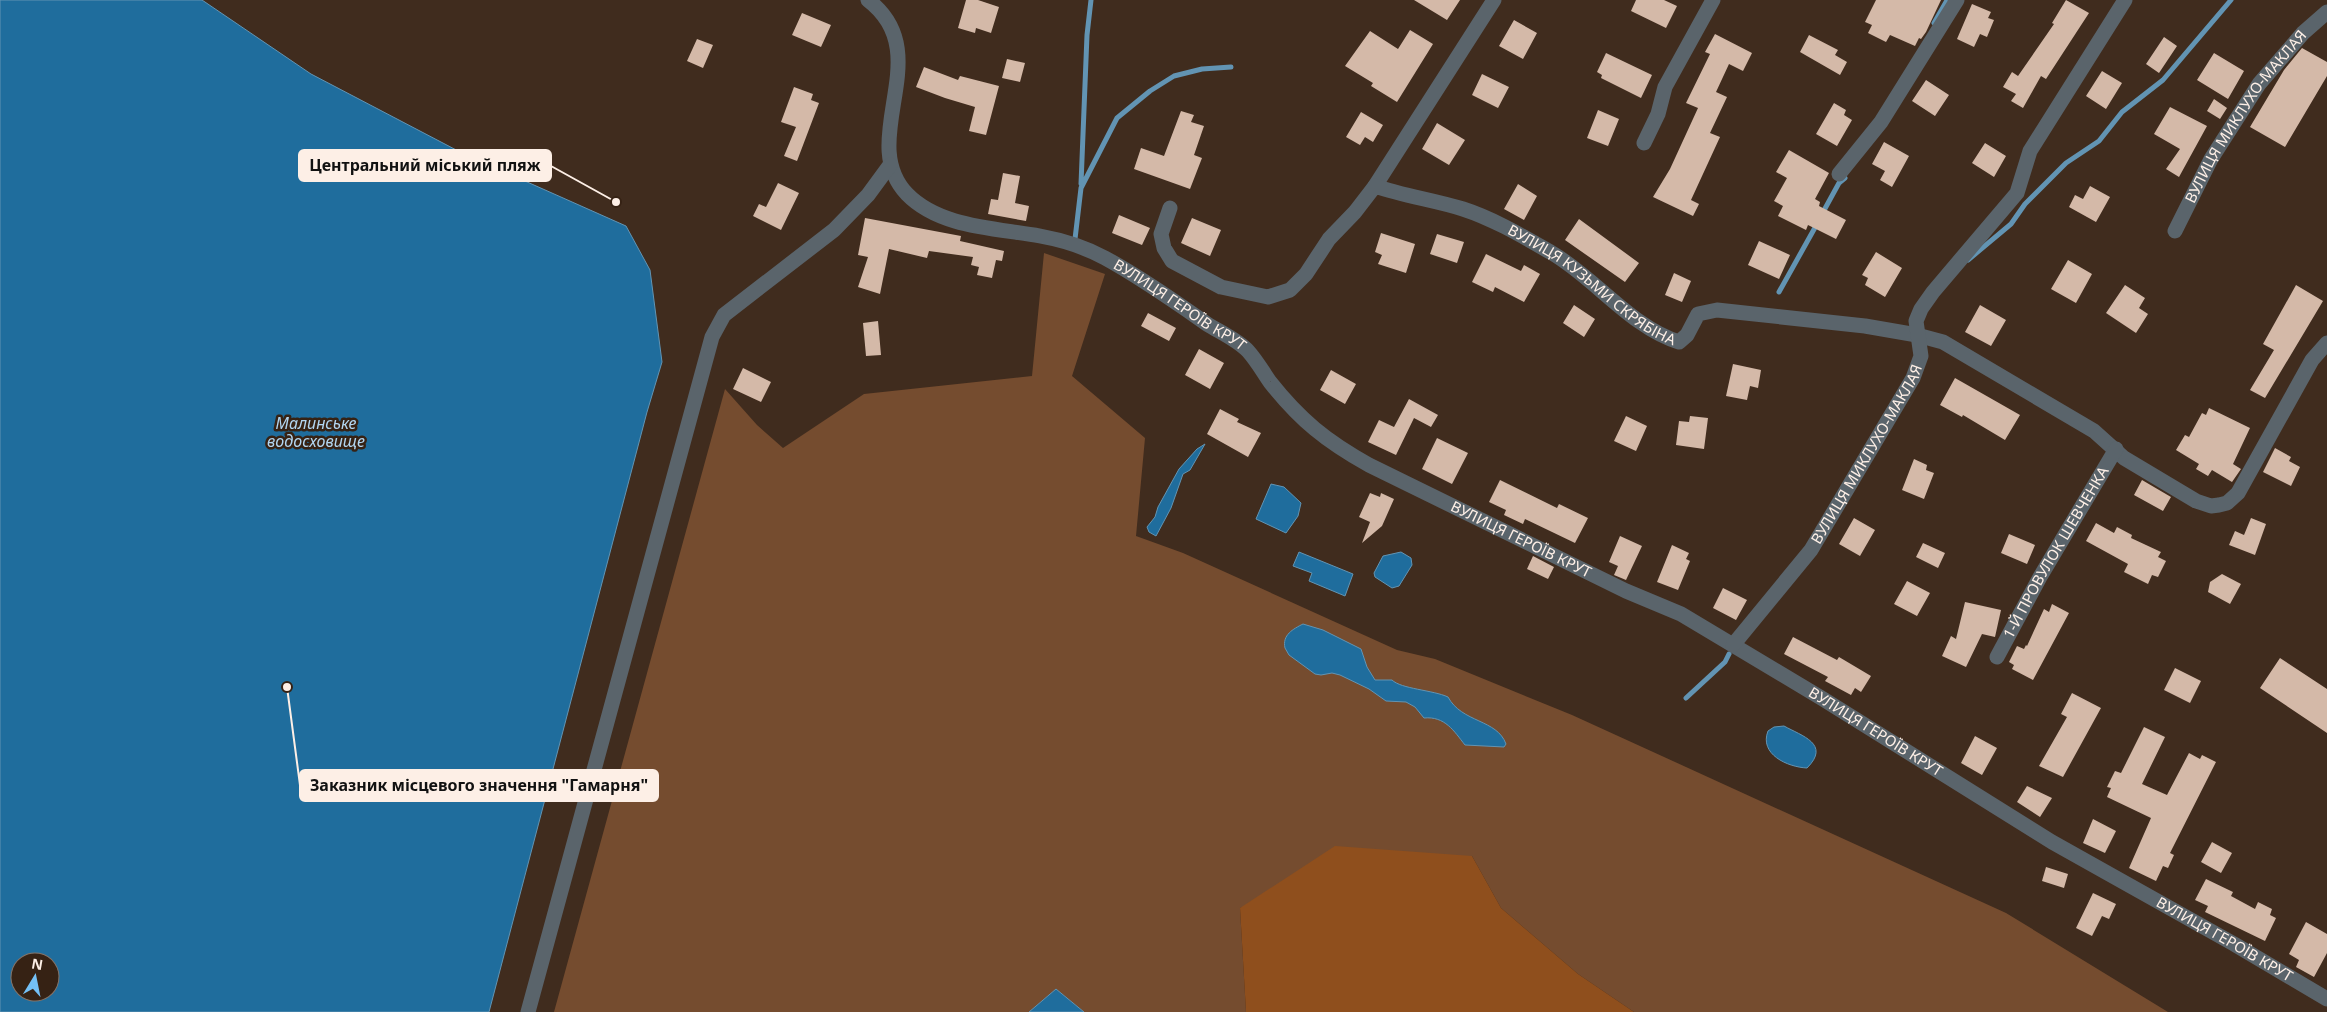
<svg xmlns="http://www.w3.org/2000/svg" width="2327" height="1012" font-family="'Noto Sans',sans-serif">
	<rect width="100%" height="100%" fill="#402c1e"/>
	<!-- green -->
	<path fill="#754c2f" d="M1044 253 1105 274 1072 376 1145 438 1136 536 1183 553 1397 650 1435 659 1572 715 2006 913 2168 1012H1634L1578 974 1501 908 1472 856 1240 908 1246 1012H1084L1056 989 1029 1012H554L725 389 757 425 783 448 864 394 1032 376Z"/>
	<!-- forest -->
	<path fill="#8f4f1d" d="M1335 846 1472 856 1501 908 1578 974 1634 1012H1246L1240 908Z"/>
	<!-- water -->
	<path fill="#1f6d9d" stroke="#6294b3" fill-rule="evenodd" d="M0 0H202L311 74 462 153 626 226 650 270 662 362 647 412 489 1012H0ZM20 962H50V992H20Z
		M1205 444 1190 470 1183 474 1171 508 1156 536 1149 532 1147 527 1155 517 1158 507 1179 469 1197 449Z
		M1271 484 1284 487 1301 503 1298 516 1286 533 1256 519Z
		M1299 552 1353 574 1345 596 1309 581 1312 573 1293 566Z
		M1401 552 1411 558 1412 565 1399 586 1392 588 1375 577 1374 573 1383 556Z
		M1303 624 1323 630 1361 649 1367 667 1375 680H1392C1401 689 1433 690 1448 697 1462 723 1497 719 1506 744L1504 747 1465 745C1454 731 1445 716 1424 718L1415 707 1406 702 1386 701 1369 689 1340 675 1332 673 1321 675 1315 674 1289 655 1285 648C1282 635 1293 629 1303 624Z
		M1784 726C1802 736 1831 744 1807 768 1787 767 1759 754 1768 731L1774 727Z
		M1056 989 1084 1012H1029Z"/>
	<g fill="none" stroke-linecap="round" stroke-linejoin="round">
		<!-- stream -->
		<path stroke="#6294b3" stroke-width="5" d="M1934 23 1946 2
			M1081 184 1087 35 1091 0
			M1822 214 1839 183 1845 178
			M1075 239 1081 188 1117 118 1150 91 1174 76 1202 69 1231 67
			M1968 260 2011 224 2025 204 2066 163 2099 141 2122 112 2163 80 2231 0
			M1779 292 1817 224
			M1686 698 1725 662 1729 654"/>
	</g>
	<!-- building -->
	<path fill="#d4b9a8" d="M966 0H978L999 7 991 33 976 28 975 33 958 28Z
		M1414 0H1460L1447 20Z
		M1636 0H1664L1677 6 1666 28 1631 11Z
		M1876 0H1941L1926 32 1921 39 1919 38 1915 46 1890 35 1886 42 1868 33 1872 25 1865 22Z
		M2066 0 2089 13 2046 79 2041 76 2023 108 2011 101 2016 94 2003 87 2012 72 2018 76 2054 24 2052 23Z
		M1972 4 1991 12 1988 18 1994 20 1987 37 1980 34 1974 47 1957 39Z
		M802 13 831 25 821 47 792 35Z
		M1514 20 1537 33 1523 59 1499 46Z
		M1410 30 1433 44 1397 102 1371 86 1373 83 1345 66 1370 31 1398 49Z
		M1715 34 1752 53 1743 71 1729 64 1716 92 1727 97 1710 133 1720 137 1691 200 1699 204 1693 216 1653 197 1670 169 1698 108 1686 103 1710 54 1705 52Z
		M1809 35 1838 50 1835 55 1847 62 1840 75 1800 52Z
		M2164 37 2177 46 2159 73 2146 64Z
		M697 39 713 45 703 68 687 61Z
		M2302 48 2327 62V76L2285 147 2250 127 2284 70Z
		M1606 53 1652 75 1641 98 1601 78 1602 75 1597 72Z
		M2214 53 2244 71 2228 99 2197 80Z
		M1007 59 1025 63 1020 82 1002 78Z
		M924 67 958 80 960 76 999 86 986 135 969 131 975 107 945 98 916 87Z
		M2102 71 2122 83 2106 109 2086 96Z
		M1482 74 1509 87 1498 108 1472 95Z
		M1926 80 1949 95 1935 116 1912 101Z
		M794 87 813 94 811 100 819 103 797 161 784 156 796 127 781 122Z
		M2214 99 2227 108 2220 119 2207 111Z
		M1834 103 1846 110 1844 115 1852 120 1837 146 1816 134Z
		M2170 107 2207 126 2179 177 2166 169 2180 149 2154 134Z
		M1598 110 1619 119 1608 146 1587 138Z
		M1181 111 1194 115 1191 122 1204 126 1194 155 1202 158 1190 189 1134 169 1141 148 1164 156Z
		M1361 112 1383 125 1373 142 1365 137 1360 145 1346 137Z
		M1437 123 1465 140 1449 165 1422 149Z
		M1884 142 1909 156 1892 187 1880 180 1885 171 1872 164Z
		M1985 143 2006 156 1994 177 1972 163Z
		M1789 150 1829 173 1815 199 1820 202 1819 206 1846 220 1836 239 1808 225 1806 230 1778 216 1783 206 1774 201 1787 178 1776 172Z
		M1003 173 1020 176 1015 203 1029 206 1026 221 988 214 991 199 998 200Z
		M778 183 799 193 781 230 753 216 759 204 766 207Z
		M1518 184 1537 196 1524 220 1504 209Z
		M2090 186 2110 197 2096 222 2069 207 2075 195 2083 199Z
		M1119 215 1150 228 1142 245 1112 233Z
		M865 218 961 236 960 241 1004 251 1002 261 996 260 992 278 977 275 979 267 971 265 973 257 929 251 927 258 889 249 880 294 858 287 868 257 858 255Z
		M1192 218 1221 230 1210 256 1181 243Z
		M1579 219 1639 263 1625 282 1565 240Z
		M1381 233 1415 244 1406 273 1378 264 1382 255 1375 252Z
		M1437 234 1464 242 1457 263 1430 254Z
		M1759 241 1790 255 1779 279 1748 265Z
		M1876 252 1902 268 1885 297 1865 285 1868 278 1862 275Z
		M1486 254 1521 271 1524 265 1540 274 1524 302 1495 287 1493 292 1472 282Z
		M2068 260 2092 274 2076 303 2051 289Z
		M1674 273 1691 281 1682 302 1665 295Z
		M2125 285 2145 298 2139 308 2148 314 2136 333 2106 313Z
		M2296 285 2323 301 2265 398 2250 390 2274 350 2263 344Z
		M1574 305 1595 319 1584 337 1563 323Z
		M1980 305 2006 320 1991 346 1965 332Z
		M1148 313 1176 328 1169 341 1141 326Z
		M878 321 881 355 866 356 863 323Z
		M1199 349 1224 363 1210 389 1185 375Z
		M1733 364 1761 370 1758 388 1750 386 1747 400 1726 396Z
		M743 368 771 382 761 402 733 389Z
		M1331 370 1356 384 1345 404 1320 390Z
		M1955 378 2020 415 2005 440 1963 415 1962 417 1940 405Z
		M1409 399 1438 415 1431 427 1414 418 1396 455 1368 442 1379 420 1394 427Z
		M2209 408 2250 428 2233 464 2241 469 2232 482 2212 470 2208 476 2196 469 2199 464 2176 450 2185 435 2189 437 2202 413 2206 415Z
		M1220 409 1239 419 1237 422 1261 433 1248 457 1207 434Z
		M1626 416 1647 426 1636 451 1614 441Z
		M1690 416 1708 418 1704 449 1676 445 1679 421 1689 422Z
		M1437 438 1468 453 1452 484 1422 469Z
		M2275 448 2291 457 2289 461 2300 467 2291 486 2263 472Z
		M1914 459 1927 465 1926 470 1934 473 1924 499 1902 490Z
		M1500 480 1557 508 1559 504 1588 518 1575 543 1525 519 1523 524 1504 515 1506 510 1489 502Z
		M2142 480 2171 497 2163 511 2134 495Z
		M1370 493 1380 497 1381 493 1394 499 1382 526 1362 543 1370 522 1359 517Z
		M1854 518 1875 530 1860 556 1839 544Z
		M2251 518 2266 524 2255 555 2229 545 2235 531 2244 535Z
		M2096 523 2114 533 2117 527 2132 535 2131 538 2161 552 2158 557 2166 561 2158 577 2152 575 2148 584 2124 572 2128 564 2086 541Z
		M2009 534 2035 545 2027 564 2001 553Z
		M1620 536 1642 546 1626 580 1614 575 1618 566 1609 562Z
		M1923 543 1945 553 1938 568 1916 557Z
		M1672 545 1689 553 1686 559 1690 561 1678 590 1657 582Z
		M1533 556 1554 567 1548 579 1527 569Z
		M2222 574 2241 584 2230 604 2208 592 2210 582Z
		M1907 581 1930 593 1917 616 1894 604Z
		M1723 588 1747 600 1736 620 1713 608Z
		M1965 602 2001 610 1995 637 1982 634 1966 667 1942 656 1951 636 1956 639Z
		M2052 604 2069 613 2033 680 2012 669 2014 665 2009 662 2017 646 2024 649 2026 645 2027 646 2044 609 2049 612Z
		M1793 637 1837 660 1839 657 1871 676 1861 692 1855 688 1851 695 1825 681 1828 677 1784 654Z
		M2280 658 2327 689V733L2260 688Z
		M2175 668 2201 681 2190 703 2164 690Z
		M2072 693 2101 708 2063 777 2039 766 2067 717 2061 714Z
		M2144 727 2165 737 2142 784 2167 795 2189 753 2200 759 2202 755 2216 762 2170 853 2174 855 2168 868 2163 866 2156 881 2129 868 2151 818 2107 797 2111 788 2107 787 2115 771 2121 773Z
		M1975 736 1997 748 1982 775 1961 763Z
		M2027 786 2052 798 2040 817 2017 802Z
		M2093 819 2116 831 2105 853 2083 843Z
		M2212 842 2232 853 2221 873 2201 862Z
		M2046 867 2068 874 2064 888 2042 881Z
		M2206 879 2233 892 2231 896 2255 909 2258 902 2272 909 2270 915 2276 918 2265 941 2205 912 2208 906 2195 900Z
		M2093 893 2116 904 2109 919 2102 916 2092 936 2076 928Z
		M2306 922 2327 934V953L2314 977 2296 967 2299 960 2289 954Z"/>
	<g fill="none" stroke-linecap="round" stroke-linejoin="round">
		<!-- minor -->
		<g stroke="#5a646b" stroke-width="15">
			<path id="s1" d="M868 0C939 54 855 139 907 194 940 228 997 228 1040 236 1062 240 1085 247 1105 258 1140 277 1174 301 1207 324 1220 332 1238 340 1248 351 1257 361 1263 372 1270 382 1300 420 1326 441 1369 465L1626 591 1681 614 1823 699 2052 842 2234 944 2327 999"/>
			<path d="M1644 143 1658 114 1665 87 1713 0"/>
			<path d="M1839 174 1881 122 1957 0"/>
			<path d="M1375 186 1494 0"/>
			<path id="s2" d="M1170 208 1161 234 1164 248 1172 261 1221 287 1268 297 1290 290 1306 274 1329 239 1355 212 1375 186C1404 196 1434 200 1463 209 1494 219 1524 237 1552 253 1595 278 1632 328 1679 342L1687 335 1698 314 1717 310 1865 326 1917 335 1943 342 2094 431 2124 458 2196 501 2211 506 2219 505 2227 503 2238 493 2312 360 2327 343"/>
			<path id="s3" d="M2175 231 2211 159 2259 84 2303 33 2327 12"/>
			<path id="s4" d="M1733 645 1811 550 1913 378 1921 356 1916 321 1921 309 1933 292 2017 193 2030 151 2125 0"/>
			<path id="s5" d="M1997 657 2040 577 2116 449"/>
			<path d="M528 1012 712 337 724 315 834 230 868 195 890 165"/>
		</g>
	</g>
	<g text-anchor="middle" stroke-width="5" stroke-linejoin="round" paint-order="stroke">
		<!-- street labels -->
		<g font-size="15" fill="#fdefe6" stroke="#362214">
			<text dy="5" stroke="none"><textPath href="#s3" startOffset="135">ВУЛИЦЯ МИКЛУХО-МАКЛАЯ</textPath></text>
			<text dy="5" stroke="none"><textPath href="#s2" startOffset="560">ВУЛИЦЯ КУЗЬМИ СКРЯБІНА</textPath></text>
			<text dy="5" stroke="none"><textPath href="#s1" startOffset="508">ВУЛИЦЯ ГЕРОЇВ КРУТ</textPath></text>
			<text dy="5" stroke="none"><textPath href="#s4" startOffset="234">ВУЛИЦЯ МИКЛУХО-МАКЛАЯ</textPath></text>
			<text dy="5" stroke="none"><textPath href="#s1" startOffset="928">ВУЛИЦЯ ГЕРОЇВ КРУТ</textPath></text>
			<text dy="5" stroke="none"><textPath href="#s5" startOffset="120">1-Й ПРОВУЛОК ШЕВЧЕНКА</textPath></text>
			<text dy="5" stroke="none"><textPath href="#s1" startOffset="1332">ВУЛИЦЯ ГЕРОЇВ КРУТ</textPath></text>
			<text dy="5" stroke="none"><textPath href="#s1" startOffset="1738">ВУЛИЦЯ ГЕРОЇВ КРУТ</textPath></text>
		</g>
		<!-- water labels -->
		<g font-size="16" font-style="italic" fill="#b2d6f1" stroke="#362214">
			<text x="316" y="429">Малинське<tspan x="316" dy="18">водосховище</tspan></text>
		</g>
	</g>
	<!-- callouts -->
	<path fill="none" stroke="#fdefe6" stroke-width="2" d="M616 202L551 166M287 687L300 785"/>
	<g fill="#fdefe6" stroke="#362214" stroke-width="2">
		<circle cx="616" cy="202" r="5"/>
		<circle cx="287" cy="687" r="5"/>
	</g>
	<g fill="#fdefe6" stroke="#fdefe6" stroke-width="2">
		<rect x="299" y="150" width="252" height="31" rx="5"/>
		<rect x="300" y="770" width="358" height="31" rx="5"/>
	</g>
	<g font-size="16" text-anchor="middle" font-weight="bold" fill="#111">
		<text x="425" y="171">Центральний міський пляж</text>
		<text x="479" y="791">Заказник місцевого значення "Гамарня"</text>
	</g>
	<!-- north arrow -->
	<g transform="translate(35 977) rotate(10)"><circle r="24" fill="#362214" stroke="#867468"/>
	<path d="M0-4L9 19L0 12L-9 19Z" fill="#74c0f6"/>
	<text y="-8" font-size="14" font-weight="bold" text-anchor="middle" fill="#fdefe6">N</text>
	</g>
</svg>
